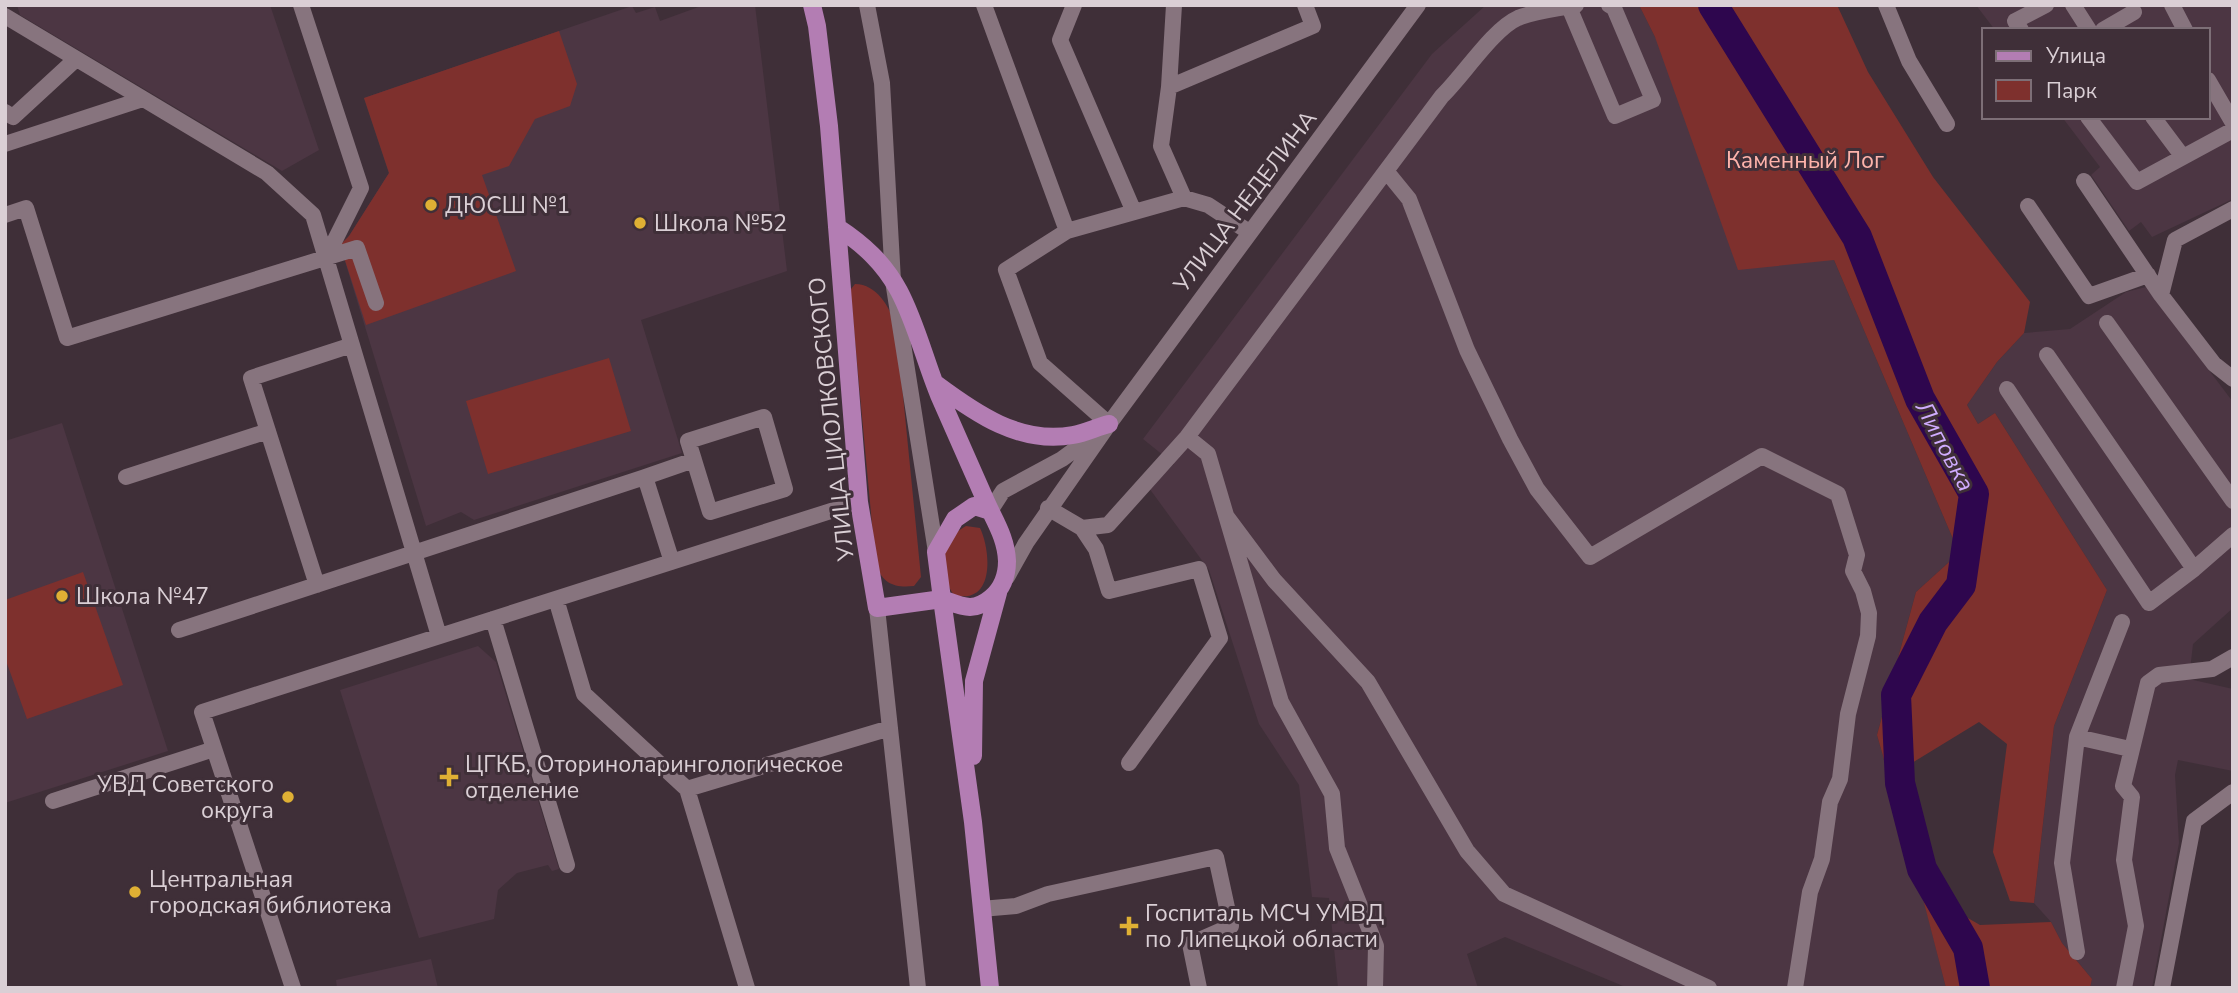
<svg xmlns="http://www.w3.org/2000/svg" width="2238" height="993" font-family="'Nunito Sans',sans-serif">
	<rect width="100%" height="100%" fill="#3f2f38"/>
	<!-- built -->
	<path fill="#4c3643" d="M17 5H270L319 150 282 171 20 15Z
		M704 5H755L787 271 641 320 682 453 474 520 461 512 426 526 340 245 349 236 389 173 364 98 632 6 636 13 655 7 660 21Z
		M1486 5H1639L1655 37 1834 260 1959 553 1916 592 1877 735 1918 877 1946 988H1628L1505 937 1467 954 1478 988H1338L1329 898 1312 897 1299 785 1259 724 1209 570 1149 488 1174 464 1143 439 1432 54Z
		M1976 5H2233V199L2152 237 2141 222 2129 231 2091 175 2100 167 2062 117H2208V30H1995Z
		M2146 287 2233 402V608L2193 644 2189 679 2233 689V771L2178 760 2175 775 2179 843 2152 988H2090L2092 979 2062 943 2051 922 2034 903 2054 726 2107 590 1995 413 1978 424 1967 405 1997 362 2024 333 2070 329 2126 292Z
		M62 423 168 751 5 803V441Z
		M478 646 496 662 559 869 552 871 548 865 517 873 498 890 494 919 419 938 340 690Z
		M431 959 438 988H337L336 980Z"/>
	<!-- green -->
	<path fill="#7e302d" d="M1639 5H1837L1868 72 1933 177 2030 302 2024 333 1997 362 1967 405 1978 424 1995 413 2107 590 2054 726 2034 903 2010 901 1993 852 2007 744 1979 722 1889 777 1877 735 1916 592 1959 553 1834 260 1738 270 1655 37Z
		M559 31 577 84 570 106 535 119 509 166 482 175 516 271 366 325 340 245 349 236 389 173 364 98Z
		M855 284C877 284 889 307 896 325L921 577 914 586C894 588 885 584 876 567L851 298V289Z
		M609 358 631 431 488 474 466 401Z
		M966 526 980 528C991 551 995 605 954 595 943 581 940 552 952 536 956 532 961 529 966 526Z
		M83 572 123 685 27 719 5 658V600Z
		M1921 891 1980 925 2051 922 2062 943 2092 979 2090 988H1946Z"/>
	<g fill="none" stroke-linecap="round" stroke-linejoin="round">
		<!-- river -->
		<path stroke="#2e064e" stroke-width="30" d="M1713 5 1857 237 1920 399 1974 494 1961 585 1933 622 1896 695 1900 783 1922 869 1968 948 1975 988"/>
		<!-- minor -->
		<path stroke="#87747e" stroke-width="16" d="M301 5 361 188 326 258
			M867 5 882 83 893 281 936 552
			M984 5 1067 231
			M1074 5 1060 40 1134 212
			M1174 5 1169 87 1161 146 1184 198 1208 205 1249 232
			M1886 5 1909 61 1947 124
			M2073 5 2089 30
			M2172 5 2185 30
			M1569 7 1615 116 1653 100 1614 8 1609 5
			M5 16 267 173 313 215 439 636
			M2021 30 2015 21 2046 5
			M2103 30 2134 12
			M2208 80 2233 123
			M1169 87 1313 26 1305 5
			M5 112 13 117 76 59
			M2088 117 2137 182 2233 130
			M2153 117 2183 157
			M5 144 143 99
			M1387 172 1409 199 1467 350 1510 439 1537 489 1590 557 1762 456 1838 494 1857 555 1853 571 1863 591 1869 613 1868 636 1848 714 1840 779 1830 802 1822 859 1810 892 1795 988
			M2084 181 2161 295 2214 364 2233 379
			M2028 206 2089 296 2148 275
			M5 215 26 208 67 338 357 248 376 303
			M2161 295 2175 240 2233 209
			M2107 323 2233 501
			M2047 355 2194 569
			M2007 389 2149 603 2194 569 2233 535
			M1109 424 1040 363 1006 270 1067 231 1184 198
			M1187 437 1208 454 1281 702 1332 794 1337 848 1376 946 1375 988
			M126 477 268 431
			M645 477 694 460 688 441 764 417 785 489 710 512 694 460
			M1048 508 1082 528 1096 549 1109 591 1199 569 1220 638 1129 763
			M990 511 1003 491 1062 459 1096 434
			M1227 517 1274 580 1368 682 1467 851 1504 894 1709 988
			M1082 528 1108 525 1187 437 1442 96C1463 76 1493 29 1518 18 1535 11 1558 9 1576 5
			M1007 577 1026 543 1109 424 1418 5
			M317 585 251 378 352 345
			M556 599 584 694 687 789 890 728
			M877 608 918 988
			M493 619 567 865
			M179 630 645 477 672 562
			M2077 737 2130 749
			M687 789 747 988
			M53 801 214 749
			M981 909 1016 906 1048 894 1216 857 1231 926 1190 944 1199 988
			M2077 952 2062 863 2077 737 2122 622
			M293 988 202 712 859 502
			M2124 988 2136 926 2124 860 2132 797 2123 786 2148 683 2159 675 2212 669 2233 657
			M2162 988 2194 821 2233 792"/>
		<!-- major -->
		<path stroke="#b37db3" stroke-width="18" d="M812 5 817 26 829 126 859 502 877 608 942 599 973 822 990 988
			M837 227C863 244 884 263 899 291 916 323 925 361 939 395 954 429 969 463 984 497 993 519 1006 536 1007 561 1007 576 1003 588 991 598 973 613 962 606 942 599L936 552 955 519 974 506 990 511
			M936 384C975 413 1020 445 1073 435 1085 433 1097 427 1109 424
			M973 756 974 681 998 593"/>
	</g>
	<!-- markers -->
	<g fill="#dfb034" stroke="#3f2f38" stroke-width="2.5">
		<circle cx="431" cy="205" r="7"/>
		<circle cx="640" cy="223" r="7"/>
		<circle cx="62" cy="596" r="7"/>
		<path d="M445.5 766.5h7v7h7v7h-7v7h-7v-7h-7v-7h7z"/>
		<circle cx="288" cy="797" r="7"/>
		<circle cx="135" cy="892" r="7"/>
		<path d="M1125.5 915.5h7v7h7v7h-7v7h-7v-7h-7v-7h7z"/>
	</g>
	<g text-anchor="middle" stroke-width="6" stroke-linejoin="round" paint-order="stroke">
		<!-- park labels -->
		<g font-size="23" fill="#feb3ab" stroke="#3f2f38">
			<text x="1805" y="168">Каменный Лог</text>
		</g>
		<!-- street labels -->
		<g font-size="23" fill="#dacfd5" stroke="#3f2f38">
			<text transform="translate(1245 201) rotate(-53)" y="8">УЛИЦА НЕДЕЛИНА</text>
			<text transform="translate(831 419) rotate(-96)" y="8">УЛИЦА ЦИОЛКОВСКОГО</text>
		</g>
		<!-- poi labels -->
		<g font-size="23" fill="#dacfd5" stroke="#3f2f38" text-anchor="start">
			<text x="445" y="213">ДЮСШ №1</text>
			<text x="654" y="231">Школа №52</text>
			<text x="76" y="604">Школа №47</text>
			<text x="465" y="772">ЦГКБ, Оториноларингологическое<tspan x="465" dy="26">отделение</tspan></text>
			<text x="274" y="792" text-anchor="end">УВД Советского<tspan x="274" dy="26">округа</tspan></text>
			<text x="149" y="887">Центральная<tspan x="149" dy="26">городская библиотека</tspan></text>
			<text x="1145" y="921">Госпиталь МСЧ УМВД<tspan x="1145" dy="26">по Липецкой области</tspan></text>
		</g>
		<!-- water labels -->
		<g font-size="24" font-style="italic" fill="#d0acff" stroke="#3f2f38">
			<text transform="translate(1945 446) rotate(62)" y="8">Липовка</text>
		</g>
	</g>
	<!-- border -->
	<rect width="2238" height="993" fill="none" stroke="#dacfd5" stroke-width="14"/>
	<!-- legend -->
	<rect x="1982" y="28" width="228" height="91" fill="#3f2f38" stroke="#7d6f77" stroke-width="2"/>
	<rect x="1996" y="51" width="35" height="10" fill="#b37db3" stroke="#7d6f77" stroke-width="2"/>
	<text x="2046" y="63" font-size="21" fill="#dacfd5">Улица</text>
	<rect x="1996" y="80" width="35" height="21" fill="#7e302d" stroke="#7d6f77" stroke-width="2"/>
	<text x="2046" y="98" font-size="21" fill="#dacfd5">Парк</text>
</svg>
